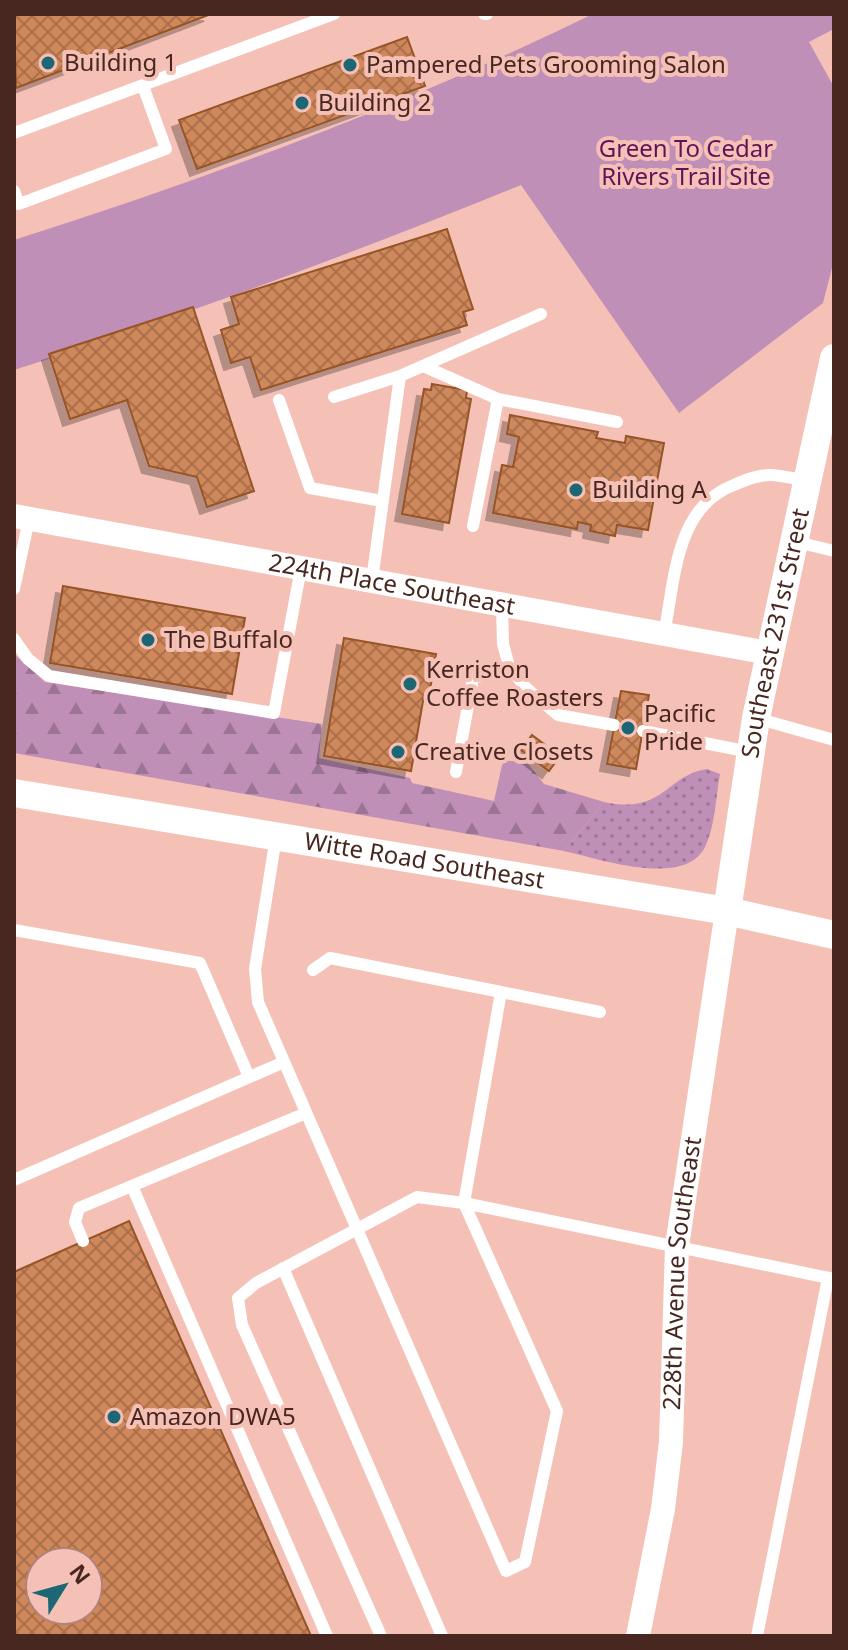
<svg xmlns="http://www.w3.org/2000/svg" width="848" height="1650" font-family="'Noto Sans',sans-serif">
	<defs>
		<pattern id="grass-dots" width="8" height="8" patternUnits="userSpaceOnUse" patternTransform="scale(2)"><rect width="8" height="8" fill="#bf8fb7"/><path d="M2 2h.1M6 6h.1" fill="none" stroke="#9d7594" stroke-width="1.8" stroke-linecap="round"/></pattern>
		<pattern id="forest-firs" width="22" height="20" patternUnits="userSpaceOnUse" patternTransform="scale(2)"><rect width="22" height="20" fill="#bf8fb7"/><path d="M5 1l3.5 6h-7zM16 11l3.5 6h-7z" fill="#9d7594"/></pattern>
		<pattern id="building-cross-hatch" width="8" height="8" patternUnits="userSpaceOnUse" patternTransform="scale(2)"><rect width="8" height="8" fill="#cf885b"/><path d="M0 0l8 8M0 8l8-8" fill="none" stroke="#aa6f4b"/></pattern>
		<filter id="shadow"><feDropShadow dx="-7" dy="7" stdDeviation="0" flood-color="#0004"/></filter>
	</defs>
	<rect width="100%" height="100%" fill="#f5c0b5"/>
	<!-- grass -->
	<path fill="url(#grass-dots)" d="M707 769 720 774C716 796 715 827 705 847 684 889 597 858 564 851L604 802C664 815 666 775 707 769Z"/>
	<!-- forest -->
	<path fill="url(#forest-firs)" d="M14 654 45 682 322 724 319 758 410 778 412 783 494 801 503 761H526L544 784 604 802 564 851 14 753Z"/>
	<!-- park -->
	<path fill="#bf8fb7" d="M593 14H834V29L809 42 834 87V260L823 303 679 413 521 185C354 253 186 315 14 370V240C212 177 406 105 593 14Z"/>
	<!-- building -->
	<path fill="url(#building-cross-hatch)" stroke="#965427" stroke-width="2" fill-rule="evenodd" filter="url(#shadow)" d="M14 14H211L16 88Z
		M407 37 425 86 197 169 179 120Z
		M447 229 473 309 463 312 467 325 261 390 250 357 231 363 221 330 239 324 231 297Z
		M193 307 254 491 207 507 197 477 149 466 127 400 70 419 49 354Z
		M432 384 467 390 466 398 471 399 449 523 402 514 424 389 431 390Z
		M510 415 598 432 596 438 625 443 626 436 664 443 648 530 617 525 615 536 590 531 591 525 578 522 577 529 493 513 502 465 513 467 519 437 507 434Z
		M63 586 245 618 232 694 50 663Z
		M344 638 436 654 429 696 424 695 411 771 324 756Z
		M621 691 649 695 636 769 607 764Z
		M532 735 560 756 549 771 521 750Z
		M129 1221 311 1636H14V1272ZM40 1562H88V1610H40Z"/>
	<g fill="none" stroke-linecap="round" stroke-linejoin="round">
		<!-- service -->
		<path stroke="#fff" stroke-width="12" d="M484 14H487
			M14 133 334 14
			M14 191 19 204 166 149 143 86
			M423 366 498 399
			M334 397 400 376
			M279 400 310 488 382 501
			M473 526 498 399 617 422
			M793 541 834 551
			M372 580 400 376 541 314
			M14 589 29 519
			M502 605 503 644 509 666 525 687 558 715 614 725
			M664 634C675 580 675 507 734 485 745 480 758 475 770 475 782 475 795 479 807 481
			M14 639 28 659 49 676 274 713 301 568
			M756 718 834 740
			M643 731 750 752
			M456 772 473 678 509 666
			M276 837 255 969 258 1002 506 1571 525 1562 557 1411 464 1203 501 992 330 958 313 970
			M14 930 200 963 249 1077
			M501 992 600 1012
			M14 1180 284 1062
			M132 1186 327 1636
			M83 1241 75 1222 79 1208 306 1113
			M283 1268 442 1636
			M381 1636 242 1325 238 1298 256 1283 417 1197 464 1203 834 1279
			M757 1636 828 1278"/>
		<!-- minor -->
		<g stroke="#fff" stroke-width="24">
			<path id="s1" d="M14 516 769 653"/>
			<path id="s2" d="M638 1636 663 1509 671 1442 677 1246 727 911"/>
		</g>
		<!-- tertiary -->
		<g stroke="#fff" stroke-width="28">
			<path id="s3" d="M14 793 727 911 834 935"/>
			<path id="s4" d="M727 911 756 718 834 358"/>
		</g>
	</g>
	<!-- markers -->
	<g fill="#1d6673" stroke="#f5c0b5" stroke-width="3">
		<circle cx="48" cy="63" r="8"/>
		<circle cx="350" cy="65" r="8"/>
		<circle cx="302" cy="103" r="8"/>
		<circle cx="576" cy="490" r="8"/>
		<circle cx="148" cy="640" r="8"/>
		<circle cx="410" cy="684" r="8"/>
		<circle cx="628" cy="728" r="8"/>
		<circle cx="398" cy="752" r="8"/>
		<circle cx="114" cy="1417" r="8"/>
	</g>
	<g text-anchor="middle" stroke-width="8" stroke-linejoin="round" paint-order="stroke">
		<!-- poi labels -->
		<g font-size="24" fill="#482720" stroke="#f5c0b5" text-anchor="start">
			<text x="64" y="71">Building 1</text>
			<text x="366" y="73">Pampered Pets Grooming Salon</text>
			<text x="318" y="111">Building 2</text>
			<text x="592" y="498">Building A</text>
			<text x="164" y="648">The Buffalo</text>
			<text x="426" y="678">Kerriston<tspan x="426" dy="28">Coffee Roasters</tspan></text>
			<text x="644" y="722">Pacific<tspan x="644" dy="28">Pride</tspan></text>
			<text x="414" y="760">Creative Closets</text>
			<text x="130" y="1425">Amazon DWA5</text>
		</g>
		<!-- park labels -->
		<g font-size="24" fill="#601359" stroke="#f5c0b5">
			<text x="686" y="157">Green To Cedar<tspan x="686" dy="28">Rivers Trail Site</tspan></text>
		</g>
		<!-- street labels -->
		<g font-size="24" fill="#482720" stroke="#f5c0b5">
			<text dy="8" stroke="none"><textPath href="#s1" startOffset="384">224th Place Southeast</textPath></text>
			<text dy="8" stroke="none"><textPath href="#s4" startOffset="282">Southeast 231st Street</textPath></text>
			<text dy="8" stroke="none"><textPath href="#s3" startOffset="416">Witte Road Southeast</textPath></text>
			<text dy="8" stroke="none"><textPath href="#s2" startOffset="366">228th Avenue Southeast</textPath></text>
		</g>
	</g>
	<!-- border -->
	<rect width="848" height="1650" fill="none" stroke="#482720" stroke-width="32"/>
	<!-- north arrow -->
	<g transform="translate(64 1586) rotate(53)"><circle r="38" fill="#f5c0b5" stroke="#b08379" stroke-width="2"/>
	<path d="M0-6L14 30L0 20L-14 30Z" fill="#1d6673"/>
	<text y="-12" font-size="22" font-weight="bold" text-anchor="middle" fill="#482720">N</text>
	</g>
</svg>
